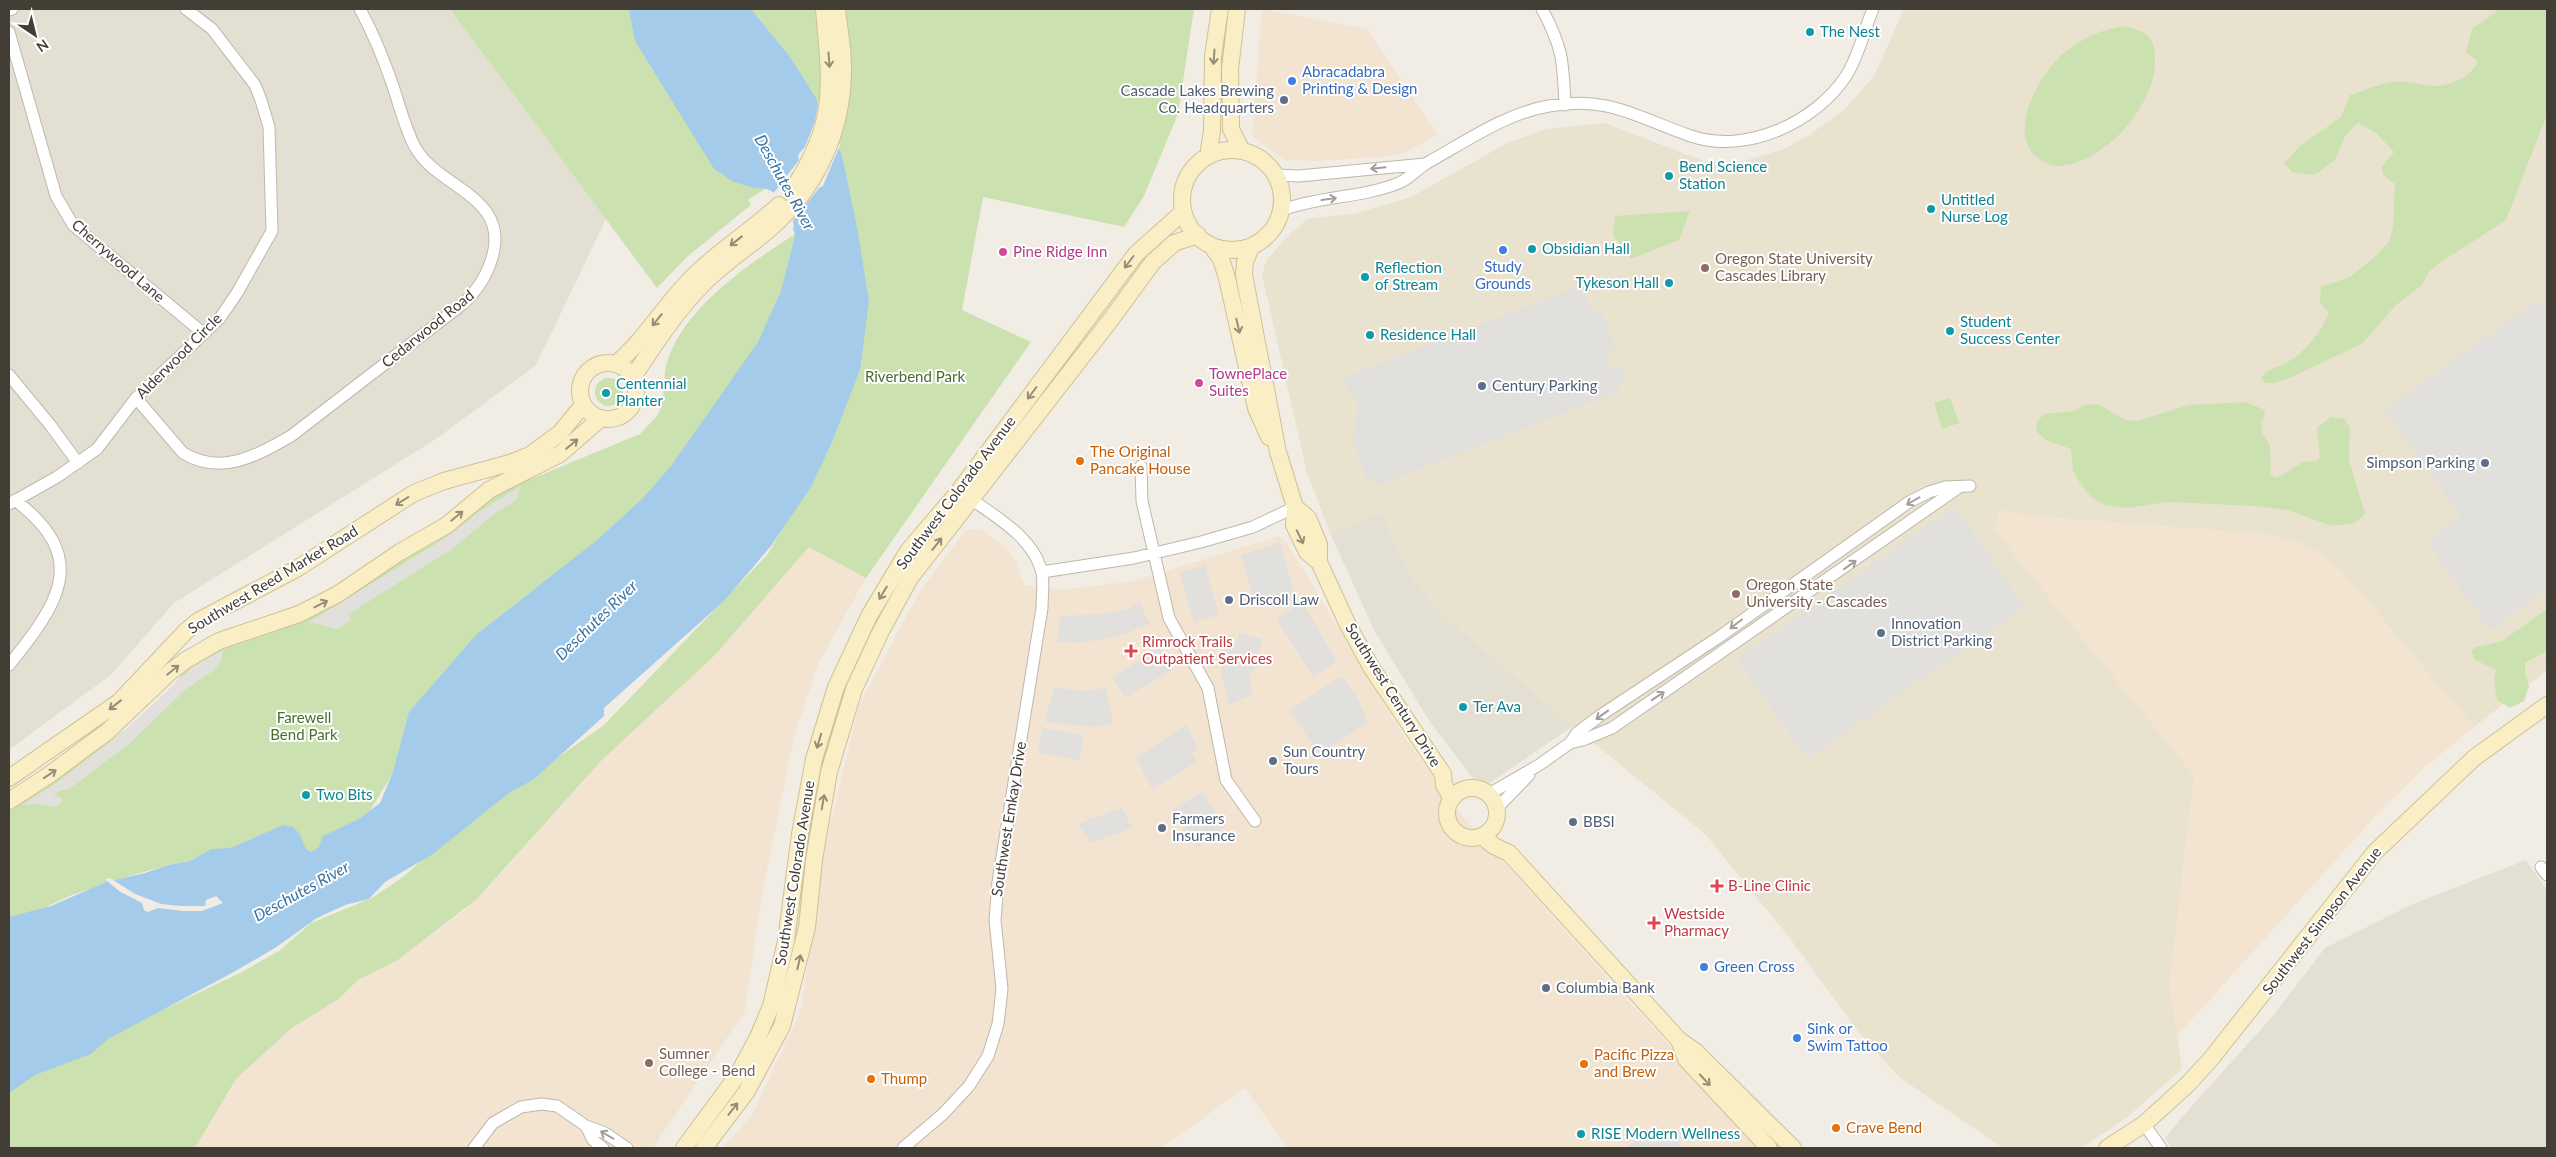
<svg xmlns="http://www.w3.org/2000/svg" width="2556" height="1157" font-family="Lato,sans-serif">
	<rect width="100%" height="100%" fill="#f1ede4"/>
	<!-- residential -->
	<path fill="#e4dfd3" d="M9 9H450L606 219 536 365 436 439 174 603 112 674 9 750Z
		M1381 513 1410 575 1441 613 1573 726 1481 789 1430 722 1374 630 1330 533Z
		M2526 860 2547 890V1148H2172L2165 1138 2189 1109 2272 1017 2325 948 2413 904Z"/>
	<!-- commercial -->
	<path fill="#f2e4d1" d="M1262 9 1367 29 1437 135 1408 151 1392 156 1319 161 1285 160 1252 136Z
		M1999 510 2032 516 2267 534 2304 544 2325 556 2342 571 2474 727 2425 767 2381 810 2176 1037 2169 984 1994 530Z
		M971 529 983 530 1002 545 1014 557 1024 585 1062 590 1134 581 1279 536 1287 543 1404 736 1459 812 1621 993 1766 1148H1288L1245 1088 1161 1148H723L752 1115 801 1011 823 855 859 705 919 593 964 532Z
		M809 547 866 578 818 664 794 736 761 900 745 1011 653 1148H195L236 1079 292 1028 339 999 358 980 398 960 461 913 489 887 601 761 714 656Z"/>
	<!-- education -->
	<path fill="#e9e2cf" d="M1904 9H2547V670L2474 727 2342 571 2325 556 2304 544 2267 534 2032 516 1999 510 1994 530 2194 776 2169 984 2182 1069 2125 1119 2081 1148H2003L1899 1077 1860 1034 1789 937 1705 834 1573 726 1441 613 1410 575 1381 514 1330 533 1307 473 1262 275 1266 261 1283 241 1307 219 1353 214 1411 197 1509 142 1547 129 1605 123 1706 162H1740L1784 149 1808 136 1845 109 1874 76Z"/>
	<!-- green -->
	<path fill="#cbe2b0" d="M450 9H636L768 187 748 200 751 205 688 256 657 288Z
		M751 9H1194L1178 114 1144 196 1124 227 983 197 962 310 1031 342 866 578 809 547 714 656 601 761 477 899 398 960 358 980 339 999 292 1028 236 1079 195 1148H9V1083L240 973 279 951 311 923 372 898 403 877 457 829 604 725 768 554 816 468 788 54Z
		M2498 9H2547V114L2506 220 2438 264 2428 273 2422 285 2395 306 2363 343 2292 377 2275 383H2265L2261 378C2268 368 2274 369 2284 364 2305 353 2320 334 2329 313L2320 303 2321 287 2350 277 2377 255 2389 241 2393 228 2395 184 2384 176 2381 168 2394 152 2376 133 2358 123 2345 136 2335 160 2318 173 2312 175 2292 172 2284 163 2300 146 2341 117 2350 95C2364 91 2378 84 2392 82 2418 79 2430 93 2456 81 2468 76 2472 72 2478 61L2466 52 2472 29 2495 13Z
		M2125 26C2133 29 2142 30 2149 37 2156 46 2155 55 2155 66 2151 110 2104 163 2059 166 2050 166 2042 162 2035 156 2008 129 2040 73 2064 53 2082 38 2101 29 2125 26Z
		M1690 211 1679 240 1631 259 1613 235 1615 216Z
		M795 226 806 257 701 446 416 736 364 820 311 852 211 849 190 861 168 865 116 880 72 895 9 924V810L61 776 162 703 185 670 219 649 253 636 495 494 640 434C645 428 651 423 656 417 667 403 662 378 667 362 684 307 749 264 795 234L792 229Z
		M595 392a14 14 0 1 1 28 0a14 14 0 1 1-28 0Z
		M1950 398 1959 423 1942 429 1934 403Z
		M2245 402 2265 410 2264 417 2261 422 2262 433 2270 445 2271 475 2277 478 2303 462 2316 461 2320 458 2317 428 2331 417 2344 419 2350 427 2349 460 2365 514 2355 523 2332 526 2287 510 2256 506 2167 502 2127 508 2104 505 2091 497 2080 483 2073 471 2071 449 2046 440 2036 431 2037 421 2044 414 2074 411 2085 405 2098 404 2125 420 2138 421 2188 405Z
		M2547 609V651L2525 663V675L2529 686 2524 701 2510 708 2497 700 2494 681 2496 670 2475 660 2471 651 2476 647 2502 641Z"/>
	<!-- parking -->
	<path fill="#e2e0dc" d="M1582 285 1591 312 1601 309 1615 347 1606 352 1612 370 1622 367 1626 379 1617 383 1620 391 1376 486 1372 477 1367 480 1353 444 1358 400 1347 388 1343 378Z
		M2538 300 2547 313V589L2490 630 2426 541 2461 516 2384 410Z
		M521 486 516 500 493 515 452 549 347 615 351 617 350 621 337 629 309 622 447 537 480 511Z
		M1955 507 2025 607 1807 759 1737 659Z
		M1280 543 1294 593 1255 603 1241 555Z
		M1205 565 1219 615 1194 622 1179 573Z
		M1139 601 1150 624 1116 637 1078 643 1057 642 1060 616 1098 614 1126 610Z
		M1303 603 1337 662 1313 677 1276 618Z
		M1240 633 1262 639 1254 671 1249 673 1252 695 1229 705 1221 675 1224 643 1235 646Z
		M1159 648 1172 670 1125 698 1112 677Z
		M223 650 221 661 214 670 185 690 130 743 68 790H61L53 795 62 798 61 803 55 807 39 804 22 805 58 782 125 730 194 666Z
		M1342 676 1357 697 1368 722 1320 755 1289 710Z
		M1054 687 1082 691 1106 688 1113 724 1090 727 1045 722Z
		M1186 725 1198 748 1192 753 1197 762 1152 789 1136 758Z
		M1042 728 1084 735 1080 760 1038 753Z
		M1202 792 1226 826 1198 847 1172 810Z
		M1122 807 1132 828 1091 843 1078 824Z
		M1669 1131 1683 1148H1625L1644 1135 1652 1144Z"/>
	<!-- water -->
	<path fill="#a4ccea" d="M629 9H751L788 54 816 98 842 156 858 232 869 302 860 370 832 442 811 487 771 546 724 601 604 708V716L533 780 510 792 433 854 385 882 369 899 345 905 317 918 275 948 232 973 108 1039 91 1054 35 1075 9 1093V917L51 906 106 882 145 873 168 865 190 861 211 849 231 848 283 825 293 827 299 833 306 849 311 852 319 847 323 836 359 819 380 803 393 772 409 712 476 635 597 540 642 499 671 466 758 342 781 291 795 236 792 214 780 196 767 189 754 188 734 182 714 169 635 41Z"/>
	<!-- pier -->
	<path fill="#f1ede4" d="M819 99 840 145 823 186 819 188 791 223 790 215 779 198 772 195 799 160 798 155 805 147 815 121Z
		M110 878 135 894 161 904 180 906H205L206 900 216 896 223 903 202 911H183L158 908 148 912 144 910 142 903 119 891 105 879Z"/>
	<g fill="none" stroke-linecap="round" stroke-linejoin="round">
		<!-- street casing -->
		<g stroke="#beb8ab" stroke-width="13">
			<path id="street" d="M1542 9C1563 48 1563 61 1565 105
				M9 10 12 9
				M9 32 56 196 73 225 203 333
				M1276 175 1299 176 1425 164
				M1282 210C1320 196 1361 198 1399 183 1409 179 1417 169 1427 163 1465 142 1506 113 1549 106 1609 95 1638 118 1691 136 1746 155 1816 122 1846 76 1859 56 1864 30 1873 9
				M9 375 51 426 78 463
				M136 398 183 453C221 476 256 456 291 436L464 303C478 289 486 277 492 258 511 196 437 188 415 147 405 128 400 107 393 86 384 60 373 33 360 9
				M1141 466 1142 501 1169 618 1208 688 1226 780 1255 821
				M9 504 57 477 97 449 136 398 220 318 237 293 272 231 269 127 261 100 255 85 212 29 186 9
				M1042 572 1134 558 1201 542 1253 527 1295 507
				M9 665C59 603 91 558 15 500
				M1570 743 1583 740 1612 728 1958 488
				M1489 794 1539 765 1570 743 1577 733 1601 715 1719 637 1909 502 1929 492 1945 487 1970 486
				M1497 808 1529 775
				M2541 867 2547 875
				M2144 1124 2161 1148
				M586 1126 593 1140 603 1148
				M474 1148 493 1123 521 1107 541 1104 557 1106 586 1126 605 1133 627 1148
				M903 1148 943 1114 969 1086 988 1056 998 1024 1002 989 995 920 998 882 1042 608C1042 597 1044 584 1042 573 1034 537 994 516 967 496"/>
		</g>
		<!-- secondary casing -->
		<g stroke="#cec197" stroke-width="18">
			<path id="secondary" d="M1237 9 1230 69 1231 129 1242 151
				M1182 200a50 50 0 1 1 100 0a50 50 0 1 1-100 0Z
				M1208 156 1212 131 1213 56 1220 9
				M796 184C838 119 830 81 824 9
				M1251 247 1245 262 1244 275 1278 452 1295 507 1294 525 1307 552 1319 562
				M1213 248 1221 259 1227 278 1256 408 1269 437
				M580 391a28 28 0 1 1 56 0a28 28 0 1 1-56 0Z
				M616 364C643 341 661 311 685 285 712 255 749 233 779 205
				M633 377C655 344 676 311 704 283 725 262 750 246 772 227 816 188 842 132 843 73 844 51 839 30 837 9
				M1295 507 1308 518 1319 544V562L1347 623 1371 667 1443 774 1444 785 1452 799
				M9 778 119 702 186 631 198 621 298 568 414 493 444 481 510 463 530 455 560 433 583 405
				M1447 813a25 25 0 1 1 50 0a25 25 0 1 1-50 0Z
				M9 801 49 775 108 731 170 672 186 660 219 641 299 614 338 594 400 552 447 525 489 490 560 454 600 419
				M1482 836 1494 846 1509 853 1679 1040 1695 1051 1793 1148
				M1679 1040 1686 1059 1769 1148
				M684 1148 737 1076 758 1037 771 1006 786 941 800 834 814 759 836 687 869 616 908 551 959 491 1136 254 1183 212
				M704 1148 747 1091 782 1026 807 927 814 860 829 772 854 689 881 631 910 578 1109 322 1153 262 1174 243 1198 235
				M2107 1148 2144 1124 2187 1085 2210 1060 2375 852 2474 758 2547 705"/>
		</g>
		<!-- street -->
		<use href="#street" stroke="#fff" stroke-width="11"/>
		<!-- secondary -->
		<use href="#secondary" stroke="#faeec5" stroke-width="16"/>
	</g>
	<!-- one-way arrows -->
	<defs><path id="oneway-shaft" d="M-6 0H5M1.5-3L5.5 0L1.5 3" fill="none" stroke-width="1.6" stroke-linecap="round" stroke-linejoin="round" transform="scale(1.25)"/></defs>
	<g stroke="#958d76">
		<use href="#oneway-shaft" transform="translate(1214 57) rotate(94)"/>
		<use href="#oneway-shaft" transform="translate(829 60) rotate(86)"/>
		<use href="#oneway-shaft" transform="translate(736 241) rotate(142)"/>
		<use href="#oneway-shaft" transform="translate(1129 262) rotate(127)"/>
		<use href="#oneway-shaft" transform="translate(657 320) rotate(129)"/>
		<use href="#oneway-shaft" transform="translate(1238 326) rotate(77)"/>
		<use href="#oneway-shaft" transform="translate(1032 393) rotate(127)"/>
		<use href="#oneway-shaft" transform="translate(572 444) rotate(-40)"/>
		<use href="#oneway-shaft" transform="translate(402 501) rotate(148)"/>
		<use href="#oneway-shaft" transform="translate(457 516) rotate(-39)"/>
		<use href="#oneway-shaft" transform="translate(1300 537) rotate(64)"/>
		<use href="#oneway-shaft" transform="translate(937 544) rotate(-52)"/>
		<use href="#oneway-shaft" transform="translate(883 593) rotate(121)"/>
		<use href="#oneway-shaft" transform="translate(321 604) rotate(-27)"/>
		<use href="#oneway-shaft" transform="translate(173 670) rotate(-39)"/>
		<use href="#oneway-shaft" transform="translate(115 705) rotate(142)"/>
		<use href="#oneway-shaft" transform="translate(819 741) rotate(107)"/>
		<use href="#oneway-shaft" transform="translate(50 774) rotate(-34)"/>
		<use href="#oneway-shaft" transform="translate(823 802) rotate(-80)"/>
		<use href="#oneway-shaft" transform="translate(799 962) rotate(-77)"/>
		<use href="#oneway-shaft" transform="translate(1705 1080) rotate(47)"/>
		<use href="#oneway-shaft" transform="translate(733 1109) rotate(-52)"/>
	</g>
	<g stroke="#a09e9a">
		<use href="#oneway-shaft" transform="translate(1378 168) rotate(174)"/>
		<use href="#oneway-shaft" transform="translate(1329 199) rotate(-8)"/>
		<use href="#oneway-shaft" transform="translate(1913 501) rotate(150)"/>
		<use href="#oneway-shaft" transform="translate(1850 565) rotate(-35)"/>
		<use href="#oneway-shaft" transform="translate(1736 624) rotate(143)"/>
		<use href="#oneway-shaft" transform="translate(1658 696) rotate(-34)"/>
		<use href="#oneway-shaft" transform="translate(1602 715) rotate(144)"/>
		<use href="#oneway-shaft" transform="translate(607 1135) rotate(-150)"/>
	</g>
	<!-- markers -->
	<g fill="#0f9aa8" stroke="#fff" stroke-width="2">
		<circle cx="1810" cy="32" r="5"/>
		<circle cx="1669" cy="176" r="5"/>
		<circle cx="1931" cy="209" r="5"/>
		<circle cx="1532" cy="249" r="5"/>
		<circle cx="1365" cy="277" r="5"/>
		<circle cx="1669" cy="283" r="5"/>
		<circle cx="1950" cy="331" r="5"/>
		<circle cx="1370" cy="335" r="5"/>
		<circle cx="606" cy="393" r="5"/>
		<circle cx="1463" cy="707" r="5"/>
		<circle cx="306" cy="795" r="5"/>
		<circle cx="1581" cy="1134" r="5"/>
	</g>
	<g fill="#3f7fe0" stroke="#fff" stroke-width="2">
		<circle cx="1292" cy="81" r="5"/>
		<circle cx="1503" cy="250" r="5"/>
		<circle cx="1704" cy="967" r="5"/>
		<circle cx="1797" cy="1038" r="5"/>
	</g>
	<g fill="#5c6f8a" stroke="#fff" stroke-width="2">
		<circle cx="1284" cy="100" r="5"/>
		<circle cx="1482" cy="386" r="5"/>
		<circle cx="2485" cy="463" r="5"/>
		<circle cx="1229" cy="600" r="5"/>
		<circle cx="1881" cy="633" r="5"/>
		<circle cx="1273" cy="761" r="5"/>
		<circle cx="1573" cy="822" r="5"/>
		<circle cx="1162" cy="828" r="5"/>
		<circle cx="1546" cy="988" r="5"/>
	</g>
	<g fill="#d1479c" stroke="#fff" stroke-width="2">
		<circle cx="1003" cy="252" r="5"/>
		<circle cx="1199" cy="383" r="5"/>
	</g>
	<g fill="#8d6e63" stroke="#fff" stroke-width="2">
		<circle cx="1705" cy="268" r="5"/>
		<circle cx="1736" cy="594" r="5"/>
		<circle cx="649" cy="1063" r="5"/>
	</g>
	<g fill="#e8710a" stroke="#fff" stroke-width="2">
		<circle cx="1080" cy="461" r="5"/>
		<circle cx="1584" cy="1064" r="5"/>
		<circle cx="871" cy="1079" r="5"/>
		<circle cx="1836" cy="1128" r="5"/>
	</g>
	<g fill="#e0444e" stroke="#fff" stroke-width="2">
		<path d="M1128.5 643.5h5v5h5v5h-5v5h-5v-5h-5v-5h5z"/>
		<path d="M1714.5 878.5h5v5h5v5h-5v5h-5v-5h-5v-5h5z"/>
		<path d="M1651.5 915.5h5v5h5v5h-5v5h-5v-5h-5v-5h5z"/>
	</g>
	<g text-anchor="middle" stroke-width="4" stroke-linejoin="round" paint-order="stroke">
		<!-- culture labels -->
		<g font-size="15" fill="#0d838f" stroke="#fff" text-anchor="start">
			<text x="1820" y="37">The Nest</text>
			<text x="1679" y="172">Bend Science<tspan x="1679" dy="17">Station</tspan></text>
			<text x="1941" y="205">Untitled<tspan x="1941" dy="17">Nurse Log</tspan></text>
			<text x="1542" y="254">Obsidian Hall</text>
			<text x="1375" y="273">Reflection<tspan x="1375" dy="17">of Stream</tspan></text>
			<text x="1659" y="288" text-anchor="end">Tykeson Hall</text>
			<text x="1960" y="327">Student<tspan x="1960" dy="17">Success Center</tspan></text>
			<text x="1380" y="340">Residence Hall</text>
			<text x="616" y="389">Centennial<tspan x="616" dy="17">Planter</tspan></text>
			<text x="1473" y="712">Ter Ava</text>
			<text x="316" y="800">Two Bits</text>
			<text x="1591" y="1139">RISE Modern Wellness</text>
		</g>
		<!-- shop labels -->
		<g font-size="15" fill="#366cbe" stroke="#fff" text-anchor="start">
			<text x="1302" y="77">Abracadabra<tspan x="1302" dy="17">Printing &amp; Design</tspan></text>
			<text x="1503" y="272" text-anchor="middle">Study<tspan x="1503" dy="17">Grounds</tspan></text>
			<text x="1714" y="972">Green Cross</text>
			<text x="1807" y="1034">Sink or<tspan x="1807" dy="17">Swim Tattoo</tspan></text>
		</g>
		<!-- service labels -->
		<g font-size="15" fill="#4e5e75" stroke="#fff" text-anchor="start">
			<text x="1274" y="96" text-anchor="end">Cascade Lakes Brewing<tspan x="1274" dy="17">Co. Headquarters</tspan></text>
			<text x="1492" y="391">Century Parking</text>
			<text x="2475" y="468" text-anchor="end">Simpson Parking</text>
			<text x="1239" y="605">Driscoll Law</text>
			<text x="1891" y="629">Innovation<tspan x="1891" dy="17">District Parking</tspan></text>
			<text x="1283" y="757">Sun Country<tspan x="1283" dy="17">Tours</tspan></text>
			<text x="1172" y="824">Farmers<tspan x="1172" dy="17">Insurance</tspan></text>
			<text x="1583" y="827">BBSI</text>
			<text x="1556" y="993">Columbia Bank</text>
		</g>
		<!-- hotel labels -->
		<g font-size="15" fill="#b23c85" stroke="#fff" text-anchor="start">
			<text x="1013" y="257">Pine Ridge Inn</text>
			<text x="1209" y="379">TownePlace<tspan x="1209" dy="17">Suites</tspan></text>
		</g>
		<!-- education labels -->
		<g font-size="15" fill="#785e54" stroke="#fff" text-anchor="start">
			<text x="1715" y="264">Oregon State University<tspan x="1715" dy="17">Cascades Library</tspan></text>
			<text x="1746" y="590">Oregon State<tspan x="1746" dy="17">University - Cascades</tspan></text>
			<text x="659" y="1059">Sumner<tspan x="659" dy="17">College - Bend</tspan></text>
		</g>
		<!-- street labels -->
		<g font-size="15" fill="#423d35" stroke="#fff">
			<text transform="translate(118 261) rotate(41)" y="5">Cherrywood Lane</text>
			<text transform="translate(428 329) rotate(-39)" y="5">Cedarwood Road</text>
			<text transform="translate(179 356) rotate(-45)" y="5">Alderwood Circle</text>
			<text transform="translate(956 493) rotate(-53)" y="5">Southwest Colorado Avenue</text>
			<text transform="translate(273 580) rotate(-31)" y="5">Southwest Reed Market Road</text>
			<text transform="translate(1393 695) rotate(58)" y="5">Southwest Century Drive</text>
			<text transform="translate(1009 819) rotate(-81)" y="5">Southwest Emkay Drive</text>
			<text transform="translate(795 873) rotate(-81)" y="5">Southwest Colorado Avenue</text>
			<text transform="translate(2322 921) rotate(-52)" y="5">Southwest Simpson Avenue</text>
		</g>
		<!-- park labels -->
		<g font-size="15" fill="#456f2d" stroke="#fff">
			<text x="915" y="382">Riverbend Park</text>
			<text x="304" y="723">Farewell<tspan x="304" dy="17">Bend Park</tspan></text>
		</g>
		<!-- food labels -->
		<g font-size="15" fill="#c56008" stroke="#fff" text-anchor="start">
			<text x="1090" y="457">The Original<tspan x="1090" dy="17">Pancake House</tspan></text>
			<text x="1594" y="1060">Pacific Pizza<tspan x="1594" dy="17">and Brew</tspan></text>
			<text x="881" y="1084">Thump</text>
			<text x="1846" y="1133">Crave Bend</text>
		</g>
		<!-- health labels -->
		<g font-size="15" fill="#be3a42" stroke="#fff" text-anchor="start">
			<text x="1142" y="647">Rimrock Trails<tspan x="1142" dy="17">Outpatient Services</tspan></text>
			<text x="1728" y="891">B-Line Clinic</text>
			<text x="1664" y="919">Westside<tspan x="1664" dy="17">Pharmacy</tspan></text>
		</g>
		<!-- water labels -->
		<g font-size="16" font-style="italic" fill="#3774a5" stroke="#fff">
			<text transform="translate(785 182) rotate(61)" y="6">Deschutes River</text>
			<text transform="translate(596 620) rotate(-44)" y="6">Deschutes River</text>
			<text transform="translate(301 891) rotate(-29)" y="6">Deschutes River</text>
		</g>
	</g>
	<!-- border -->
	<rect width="2556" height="1157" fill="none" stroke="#423d35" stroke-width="20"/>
	<!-- north arrow -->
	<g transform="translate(35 35) rotate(145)" stroke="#ffffff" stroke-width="4" paint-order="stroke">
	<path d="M0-4L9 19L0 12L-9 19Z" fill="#423d35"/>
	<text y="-8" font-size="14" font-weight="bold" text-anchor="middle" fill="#423d35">N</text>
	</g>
</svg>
